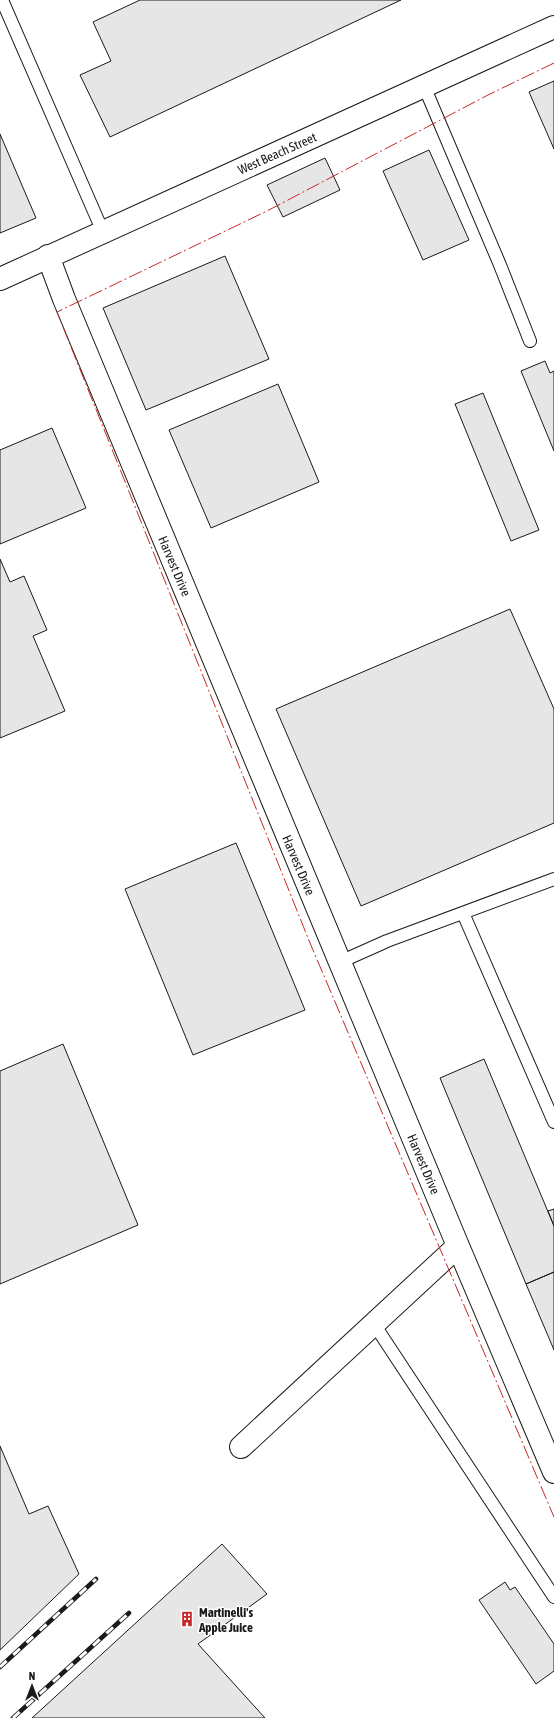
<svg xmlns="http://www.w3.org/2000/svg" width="554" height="1718" font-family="'Asap Condensed',sans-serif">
	<rect width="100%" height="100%" fill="#fff"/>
	<!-- building -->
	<path fill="#e6e6e6" stroke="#1a1a1a" d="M140 0H401L110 137 80 75 111 61 93 22Z
		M554 81V149L529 92Z
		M0 134 36 218 0 233Z
		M429 150 469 240 423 260 383 171Z
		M325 158 340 190 283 217 267 185Z
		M225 256 269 359 146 410 103 308Z
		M545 361 550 373 554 371V451L521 371Z
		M278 384 319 482 211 528 169 430Z
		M483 393 539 530 511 541 455 404Z
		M52 428 86 508 0 544V450Z
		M0 559 10 582 24 576 47 630 33 636 65 711 0 738Z
		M510 609 554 709V823L361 906 276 709Z
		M236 843 305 1010 193 1055 125 889Z
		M63 1044 138 1225 0 1284V1071Z
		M484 1059 554 1226V1272L526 1284 440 1078Z
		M554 1209V1226L548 1211Z
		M554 1272V1350L526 1284Z
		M0 1446 29 1514 48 1506 79 1574 0 1650Z
		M222 1544 267 1594 198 1644 265 1718H32Z
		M505 1582 510 1590 515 1587 554 1644V1671L536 1684 479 1600Z"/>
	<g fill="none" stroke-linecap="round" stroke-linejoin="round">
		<!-- lane casing -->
		<g stroke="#1a1a1a" stroke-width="14">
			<path id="lane" d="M2 0 103 232
				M424 86 500 265 530 341
				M463 913 554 1122
				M340 962 387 941 554 879
				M374 1324 554 1597"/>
		</g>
		<!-- street casing -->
		<g stroke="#1a1a1a" stroke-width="24">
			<path id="street" d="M48 256 64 299 458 1246 554 1472
				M241 1447 458 1246"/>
		</g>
		<!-- secondary casing -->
		<g stroke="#1a1a1a" stroke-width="24">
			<path id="secondary" d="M0 279 554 27"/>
		</g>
		<!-- lane -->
		<use href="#lane" stroke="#fff" stroke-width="12"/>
		<!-- street -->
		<use href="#street" stroke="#fff" stroke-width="22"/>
		<!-- secondary -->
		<use href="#secondary" stroke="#fff" stroke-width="22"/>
		<!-- rail casing -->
		<g stroke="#1a1a1a" stroke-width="4.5">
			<path id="rail" d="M0 1667 96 1579
				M13 1718 129 1613"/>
		</g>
		<!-- rail -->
		<use href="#rail" stroke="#fff" stroke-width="3" stroke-dasharray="9" stroke-linecap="butt"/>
		<!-- power -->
		<path stroke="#c62828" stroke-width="1" stroke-dasharray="14 3 2 3" stroke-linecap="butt" d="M554 63 488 95 267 211 57 312 310 943 554 1517"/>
	</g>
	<!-- icons -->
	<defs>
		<g id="building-bare" transform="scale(1.2)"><path d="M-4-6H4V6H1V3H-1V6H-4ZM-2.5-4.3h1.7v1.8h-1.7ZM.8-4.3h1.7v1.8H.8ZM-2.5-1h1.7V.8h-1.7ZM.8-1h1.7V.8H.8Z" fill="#c62828" stroke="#fff" stroke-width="2.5" paint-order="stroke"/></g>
	</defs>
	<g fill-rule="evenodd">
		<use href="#building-bare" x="187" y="1619"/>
	</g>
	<g text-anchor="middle" stroke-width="3" stroke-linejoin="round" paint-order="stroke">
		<!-- street labels -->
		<g font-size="13" fill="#1a1a1a" stroke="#fff">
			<text transform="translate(277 153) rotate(-24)" y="5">West Beach Street</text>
			<text transform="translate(175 566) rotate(67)" y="5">Harvest Drive</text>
			<text transform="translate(299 865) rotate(67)" y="5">Harvest Drive</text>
			<text transform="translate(424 1164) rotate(67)" y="5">Harvest Drive</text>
		</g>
		<!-- poi labels -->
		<g font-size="13" font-weight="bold" fill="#1a1a1a" stroke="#fff" text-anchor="start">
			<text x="199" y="1617">Martinelli's<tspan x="199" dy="15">Apple Juice</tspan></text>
		</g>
	</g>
	<!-- north arrow -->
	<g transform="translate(32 1686)" stroke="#ffffff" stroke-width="3" paint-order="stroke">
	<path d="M0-3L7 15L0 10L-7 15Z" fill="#1a1a1a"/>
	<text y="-6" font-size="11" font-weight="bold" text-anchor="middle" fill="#1a1a1a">N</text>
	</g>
</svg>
